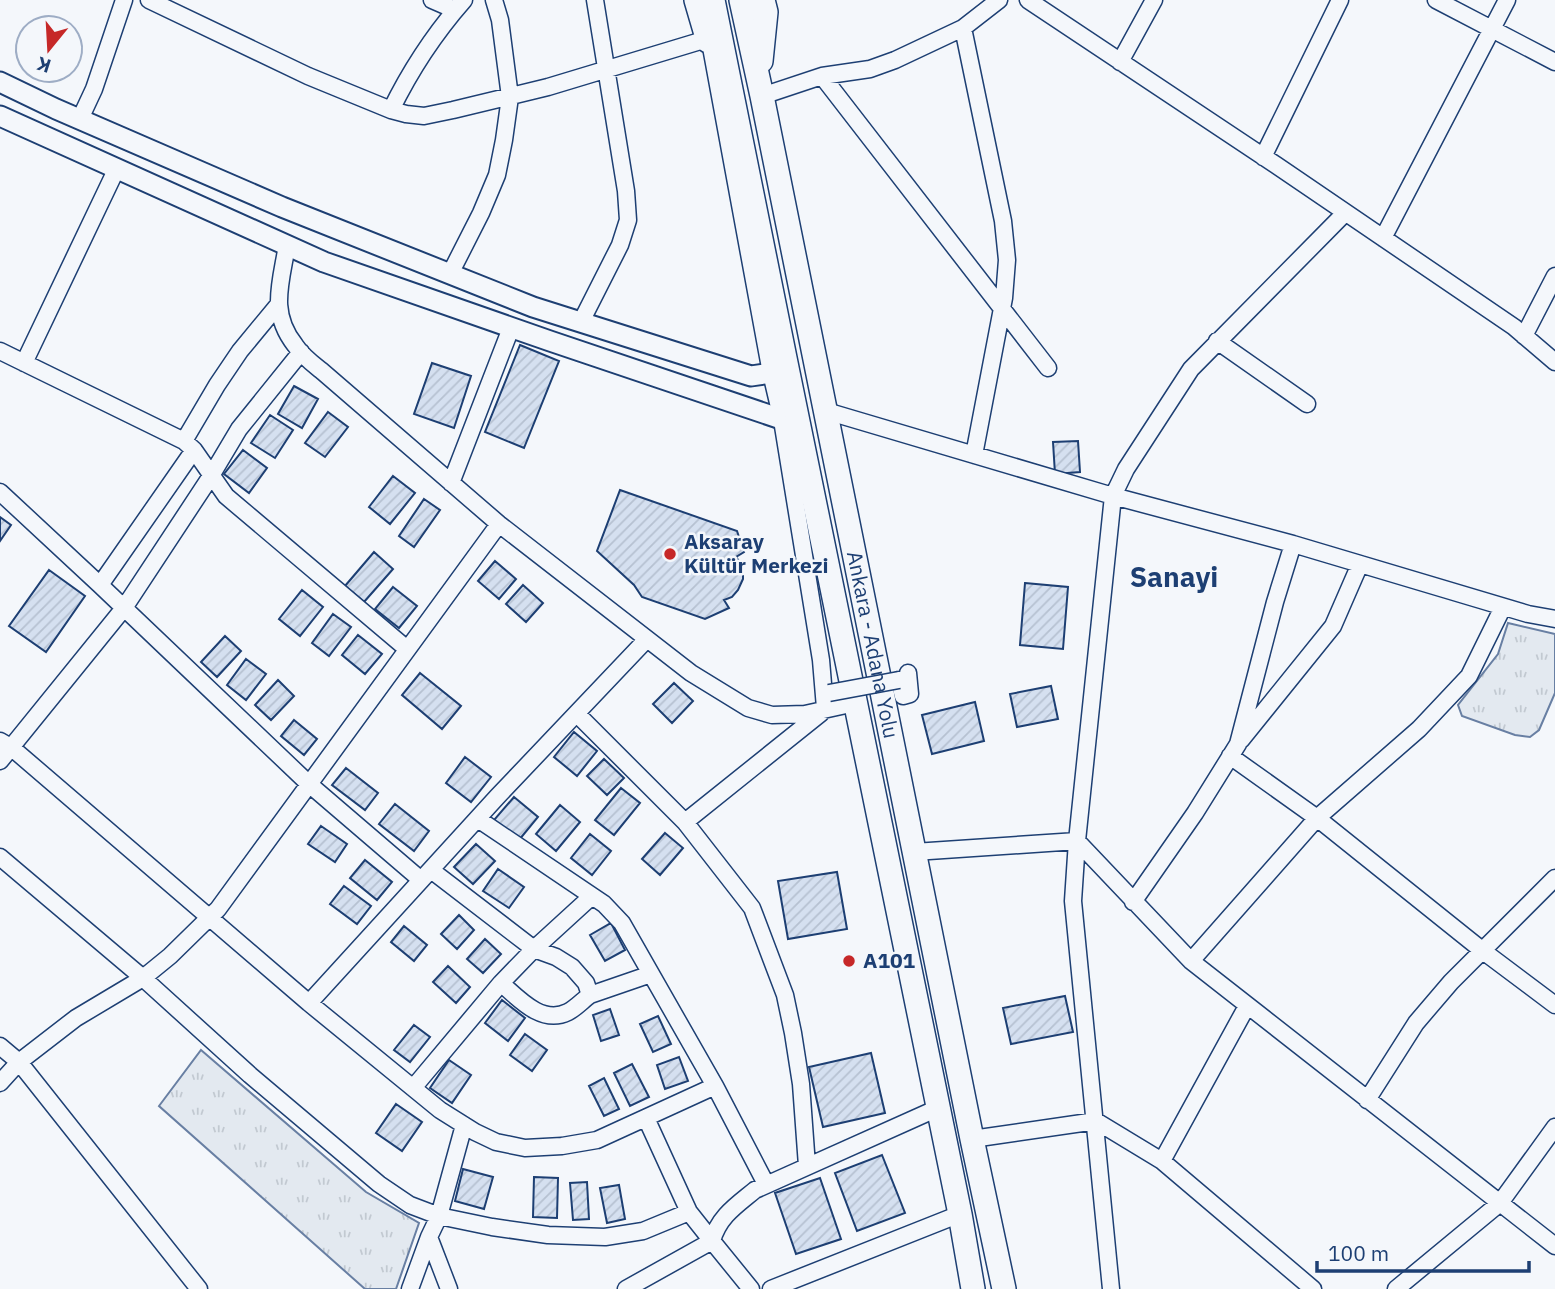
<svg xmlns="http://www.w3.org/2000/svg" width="1555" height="1289" font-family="'IBM Plex Sans',sans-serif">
	<defs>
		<pattern id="park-tufts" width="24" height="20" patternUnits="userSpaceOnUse" patternTransform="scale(1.75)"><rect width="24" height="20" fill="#e3e9f0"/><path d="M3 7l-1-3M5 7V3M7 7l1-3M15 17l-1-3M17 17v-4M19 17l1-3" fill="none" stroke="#c2c9d1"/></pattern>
		<pattern id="building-hatch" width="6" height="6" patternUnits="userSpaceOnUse" patternTransform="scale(1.75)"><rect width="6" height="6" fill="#d5e0f0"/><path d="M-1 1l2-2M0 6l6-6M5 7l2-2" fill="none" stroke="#b6c1d1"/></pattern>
	</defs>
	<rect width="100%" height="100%" fill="#f4f7fb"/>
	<!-- park -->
	<path fill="url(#park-tufts)" stroke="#687fa3" stroke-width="2" d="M1508 623 1555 634V693L1539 730 1530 737 1515 735 1462 716 1458 705 1498 654Z
		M201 1050 366 1192 419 1223 396 1289H365L159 1106Z"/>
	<!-- building -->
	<path fill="url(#building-hatch)" stroke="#1d3f73" stroke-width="2" d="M520 345 559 361 524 448 485 432Z
		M432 363 471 376 454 428 414 414Z
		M294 386 318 399 302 428 278 414Z
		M328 412 348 427 325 457 305 443Z
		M270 415 293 430 275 458 251 443Z
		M1078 441 1080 472 1055 474 1053 442Z
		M243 450 267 468 249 493 224 474Z
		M393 476 415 493 390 524 369 507Z
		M620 490 737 531 744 552 736 557 743 566V579L738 590 732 597 724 600 729 608 705 619 642 597 634 585 597 551Z
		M424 499 440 510 414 547 399 536Z
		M0 517 11 525 0 541Z
		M374 552 393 569 364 602 345 586Z
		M495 561 516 579 499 599 478 581Z
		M49 570 85 596 46 652 9 626Z
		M1025 583 1068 587 1063 649 1020 645Z
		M523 585 543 603 526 622 506 604Z
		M393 587 417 606 399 628 375 609Z
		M302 590 323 607 300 636 279 619Z
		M333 614 351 627 329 656 312 643Z
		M358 635 382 654 365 674 342 655Z
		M225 636 241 651 217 677 201 662Z
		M246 659 266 674 246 700 227 685Z
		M420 673 461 706 442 729 402 695Z
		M278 680 294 696 271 720 255 705Z
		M674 683 693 701 672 723 653 704Z
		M1051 686 1058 719 1017 727 1010 694Z
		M975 702 984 741 932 754 922 715Z
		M294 720 317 739 304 755 281 736Z
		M574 732 597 751 577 776 554 757Z
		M465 757 491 777 471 802 446 783Z
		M604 759 624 778 607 795 587 776Z
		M346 768 378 793 365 810 332 785Z
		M621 788 640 803 614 835 595 820Z
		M514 797 538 817 519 840 494 820Z
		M395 804 429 831 414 851 379 824Z
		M560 805 580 822 556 851 536 834Z
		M321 826 347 844 335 862 308 844Z
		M665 833 683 848 660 875 642 859Z
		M590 834 611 851 592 875 571 858Z
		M476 844 495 861 473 884 454 867Z
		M365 860 392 882 377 900 350 878Z
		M498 869 524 887 509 908 483 891Z
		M837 872 847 929 788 939 778 881Z
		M344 886 371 906 357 924 330 904Z
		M459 915 474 930 457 949 441 934Z
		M611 923 625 950 605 961 590 935Z
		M404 926 427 945 414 961 391 942Z
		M485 939 501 954 483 973 467 959Z
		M448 966 470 987 456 1003 433 982Z
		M1065 996 1073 1032 1011 1044 1003 1008Z
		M502 1000 525 1018 508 1041 485 1023Z
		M610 1009 619 1035 601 1041 593 1015Z
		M658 1016 671 1044 653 1052 640 1024Z
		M414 1025 430 1037 410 1062 394 1050Z
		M525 1034 547 1050 532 1071 510 1055Z
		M871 1053 885 1113 823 1127 809 1067Z
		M679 1057 688 1081 665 1089 657 1065Z
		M449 1060 471 1075 452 1103 430 1088Z
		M632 1064 649 1097 630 1106 614 1073Z
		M604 1078 619 1109 604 1116 589 1086Z
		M396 1104 422 1122 402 1151 376 1133Z
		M882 1155 905 1213 857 1231 835 1173Z
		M463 1169 493 1177 484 1209 455 1201Z
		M534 1177 558 1178 557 1218 533 1217Z
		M820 1178 841 1239 796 1254 775 1193Z
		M587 1182 589 1219 573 1220 570 1183Z
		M619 1185 625 1219 607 1223 600 1188Z"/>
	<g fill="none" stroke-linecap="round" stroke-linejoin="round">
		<!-- minor casing -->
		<g stroke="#1d3f73" stroke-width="19">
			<path id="minor" d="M149 0 308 76 391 110C410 71 435 33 464 0
				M432 0 455 10
				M1028 0 1276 165 1514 327 1555 362
				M1436 0 1555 62
				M963 28 1003 221 1007 260 1004 298 974 455
				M711 47 771 373 782 420 821 660 825 708
				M1120 62 1154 0
				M822 76 1048 368
				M762 96 822 76 870 69 895 60 963 28 999 0
				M391 110 406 114 424 116 453 110 548 87 707 39
				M80 119 94 89 124 0
				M1263 157 1340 0
				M1383 238 1507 0
				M287 245C281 283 269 312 295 345 302 356 313 364 323 372L499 524 691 673 748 708 772 715 805 714 855 703
				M450 274 481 213 497 175 504 140 510 97 500 20 494 0
				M581 322 620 245 628 220 626 191 595 0
				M1524 336 1555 276
				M1217 341 1307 404
				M0 351 184 441 194 450 226 496 407 649
				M24 363 117 168
				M826 411 1113 496 1293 544 1528 614 1555 619
				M184 441 217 385 240 351 278 305
				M451 483 511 328
				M0 492 100 585 309 784 421 880
				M100 585 194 450
				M899 680 903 696 910 694 908 673
				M577 714 685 822 752 908 785 995 793 1033 801 1084 807 1166
				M1241 740 1333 626 1360 564
				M0 741 12 748 309 1003 440 1110 475 1132 496 1142 525 1148 562 1146 597 1140 715 1086
				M1230 756 1317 818 1483 951 1555 1005
				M0 761 124 608 211 476 239 429 301 352
				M478 819 604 904 622 923 715 1086 766 1184
				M685 822 821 713
				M914 852 1077 841 1191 961 1555 1246
				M0 857 143 978 250 1075 379 1184 410 1205 439 1216 492 1227 548 1235 605 1237 643 1231 689 1212
				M431 870 534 949 556 957 572 967 586 983 590 995C583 1000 576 1008 568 1012 542 1025 519 999 501 983
				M1133 902 1195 813 1238 744 1275 602 1293 544
				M1191 961 1317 818 1419 729 1469 676 1503 607
				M590 995 651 974
				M309 1003 497 797 647 639
				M0 1046 19 1062 199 1289
				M0 1083 19 1062 76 1018 143 978 170 956 218 909 499 524
				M413 1088 501 983 534 949 592 896
				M1367 1100 1416 1023 1451 982 1555 878
				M646 1118 689 1212 712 1241C719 1216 737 1205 755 1190L938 1108
				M972 1139 1096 1121 1162 1161 1313 1289
				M1162 1161 1247 1006
				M429 1237 449 1289
				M410 1289 429 1237 439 1216 464 1125
				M626 1289 712 1241 751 1289
				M771 1289 960 1214
				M1111 1289 1073 901 1077 841 1113 496 1126 469 1191 369 1345 213
				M1396 1289 1500 1203 1555 1127"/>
		</g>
		<!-- major casing -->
		<g stroke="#1d3f73" stroke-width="23">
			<path id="major" d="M0 82 56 109 282 207 533 307 751 376 771 373 785 358
				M0 116 324 262 550 341 799 425"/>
		</g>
		<!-- highway casing -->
		<g stroke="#1d3f73" stroke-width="26">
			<g id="highway">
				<path d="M696 0 708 41"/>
				<path d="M713 0 785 358 960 1214 973 1289"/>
				<path id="s1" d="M741 0 762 96 972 1139 1004 1289"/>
				<path d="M761 61 766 12 763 0"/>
			</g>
		</g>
		<!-- minor -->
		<use href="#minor" stroke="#f4f7fb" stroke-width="16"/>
		<!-- major -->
		<use href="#major" stroke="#f4f7fb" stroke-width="19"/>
		<!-- highway -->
		<use href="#highway" stroke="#f4f7fb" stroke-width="23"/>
		<!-- minor-bridge casing -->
		<g stroke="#1d3f73" stroke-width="19" stroke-linecap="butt">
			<path id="minor-bridge" d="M829 693 899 680"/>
		</g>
		<!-- minor-bridge -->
		<use href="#minor-bridge" stroke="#f4f7fb" stroke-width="16"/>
	</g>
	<!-- markers -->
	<g fill="#c62828" stroke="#f4f7fb" stroke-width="2.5">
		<circle cx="670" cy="554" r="7"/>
		<circle cx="849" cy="961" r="7"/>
	</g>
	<g text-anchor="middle" stroke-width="5" stroke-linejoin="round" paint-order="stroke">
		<!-- poi labels -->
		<g font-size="21" font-weight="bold" fill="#1d3f73" stroke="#f4f7fb" text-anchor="start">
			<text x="684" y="549">Aksaray<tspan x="684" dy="24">Kültür Merkezi</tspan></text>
			<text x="863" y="968">A101</text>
		</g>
		<!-- street labels -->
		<g font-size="21" fill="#1d3f73" stroke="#f4f7fb">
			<text dy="7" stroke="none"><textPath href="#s1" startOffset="658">Ankara - Adana Yolu</textPath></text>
		</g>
		<!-- district labels -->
		<g font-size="28" font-weight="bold" fill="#1d3f73" stroke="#f4f7fb">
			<text x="1174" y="587">Sanayi</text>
		</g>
	</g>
	<!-- north arrow -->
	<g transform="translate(49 49) rotate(198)"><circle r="33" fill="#f4f7fb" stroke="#9eadc5" stroke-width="2"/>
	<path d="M0-5L12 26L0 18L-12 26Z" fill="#c62828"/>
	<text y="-10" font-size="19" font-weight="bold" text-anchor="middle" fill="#1d3f73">K</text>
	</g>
	<!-- scale -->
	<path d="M1317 1261v10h212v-10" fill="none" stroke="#1d3f73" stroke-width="3.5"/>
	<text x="1328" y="1261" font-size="21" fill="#1d3f73" stroke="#f4f7fb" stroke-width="5" paint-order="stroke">100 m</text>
</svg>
